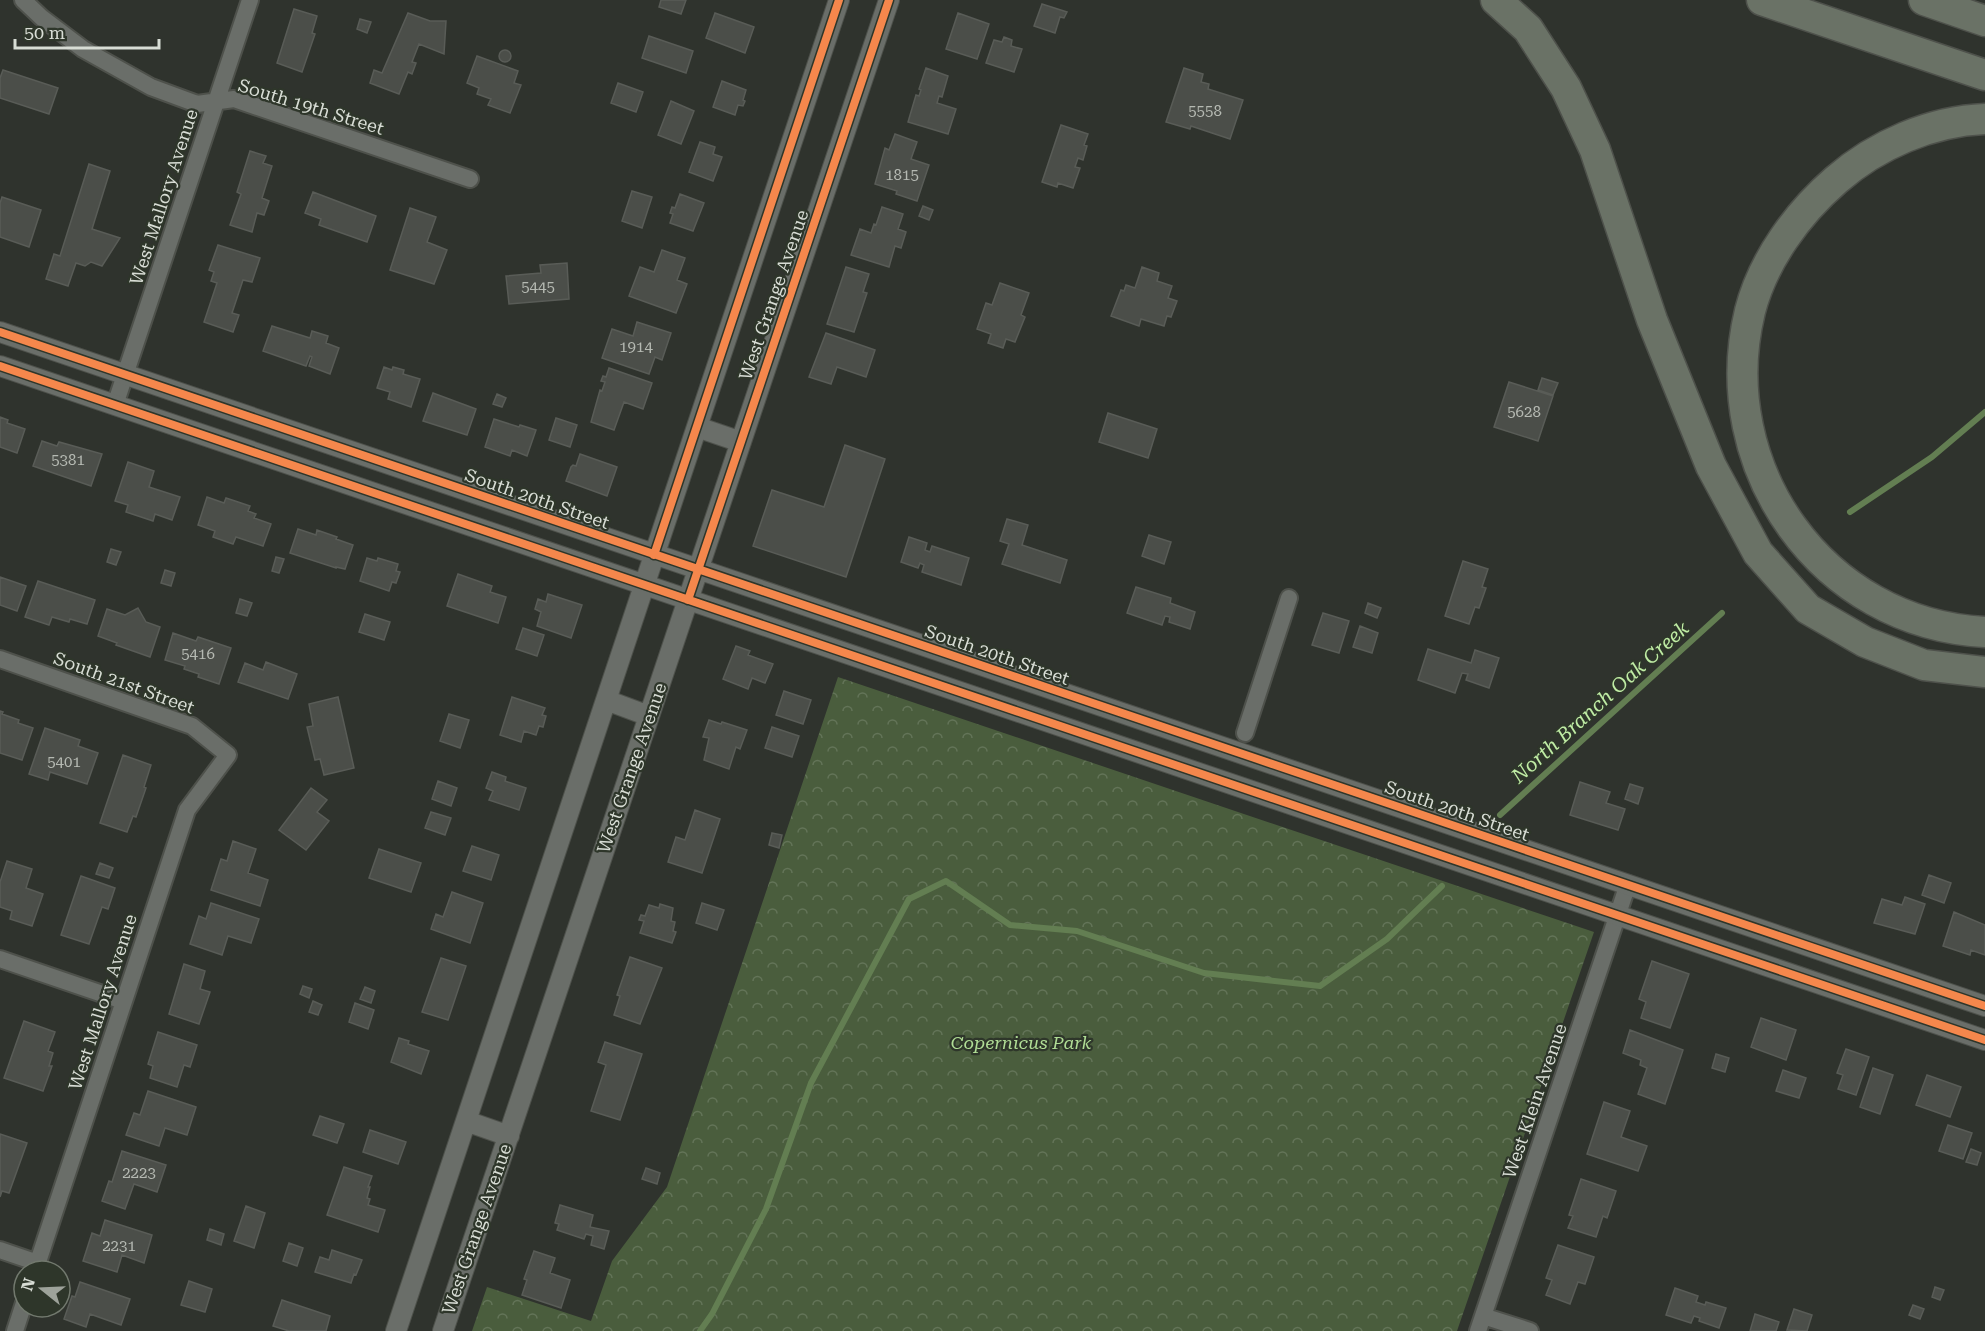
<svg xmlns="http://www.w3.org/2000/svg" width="1985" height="1331" font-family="'Roboto Serif',serif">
	<defs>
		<pattern id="park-crowns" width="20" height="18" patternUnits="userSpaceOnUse" patternTransform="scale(1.5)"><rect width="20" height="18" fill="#4a5d3d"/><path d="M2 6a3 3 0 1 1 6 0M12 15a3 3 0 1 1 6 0" fill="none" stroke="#637458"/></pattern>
	</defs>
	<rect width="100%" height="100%" fill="#2f332d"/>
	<!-- park -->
	<path fill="url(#park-crowns)" d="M838 677 1594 932 1457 1331H472L487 1287 591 1321 612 1261 667 1187Z"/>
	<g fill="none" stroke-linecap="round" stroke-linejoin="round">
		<!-- stream -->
		<path stroke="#637e52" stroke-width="6" d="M1850 512 1932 457 1985 412
			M1500 815 1722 613
			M700 1331 712 1314 766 1209 811 1083 909 899 946 881 1010 925 1077 931 1204 973 1320 986 1387 939 1442 886"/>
	</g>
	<!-- building -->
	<path fill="#4b4e49" stroke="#595c57" stroke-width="1.5" d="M661 0H686L681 14 659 7Z
		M1042 4 1067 12 1064 18 1060 17 1055 33 1034 26Z
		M294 9 317 16 312 33 315 34 302 72 277 63Z
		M408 13 430 21H446L444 54 419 44 412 62 416 63 412 74 408 72 399 94 370 83 374 70 382 73Z
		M715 13 754 27 745 53 706 38Z
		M958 13 989 24 977 59 946 49Z
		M360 19 371 22 367 33 357 29Z
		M649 36 693 51 686 73 642 58Z
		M1004 37 1012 40 1011 46 1022 49 1014 72 986 63 994 40 1002 42Z
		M499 56a6 6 0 1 1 12 0a6 6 0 1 1-12 0Z
		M477 56 518 71 514 83 521 85 510 113 488 105 491 99 477 94 479 88 467 83Z
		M926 68 948 76 942 97 939 96 937 103 956 109 948 134 908 122 916 95 919 96 921 90 919 89Z
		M1184 68 1203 74 1201 82 1209 84 1208 89 1243 100 1230 139 1191 126 1190 129 1166 122Z
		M3 70 58 88 49 114 0 98V78Z
		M722 81 746 90 743 100 745 101 743 106 738 105 735 115 713 107Z
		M618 83 643 92 636 112 611 103Z
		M671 101 694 111 681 144 658 135Z
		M1061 125 1088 134 1084 145 1087 146 1083 160 1078 158 1075 167 1080 168 1073 188 1058 183 1057 187 1042 182Z
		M895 134 917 142 911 159 929 165 917 201 896 194 897 191 875 184 885 148 889 150Z
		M700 142 715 147 713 154 722 157 713 181 689 172Z
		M250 151 266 156 263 163 272 166 262 198 269 201 264 215 257 213 252 232 230 225 241 194 237 192Z
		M89 164 110 171 92 229 120 238 102 266 91 262 85 266 76 263 68 286 46 279 54 254 60 256Z
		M632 191 652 197 642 228 622 221Z
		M313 192 376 216 367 242 319 225 321 219 305 213Z
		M680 194 704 203 693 231 670 223 673 214 670 213 672 207 675 208Z
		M2 197 41 210 29 247 0 237V203Z
		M923 206 933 210 929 220 919 216Z
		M882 207 903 214 898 229 906 232 901 248 895 246 889 267 851 255 860 229 871 233 874 224 876 225Z
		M410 208 436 217 427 242 447 250 434 284 390 270Z
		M218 245 260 258 252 282 243 280 232 313 239 315 233 332 204 322 217 283 211 281 214 272 209 270Z
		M662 250 685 258 677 280 687 284 676 313 629 296 640 267 654 272Z
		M567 263 569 299 509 304 506 276 541 273 540 265Z
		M846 267 869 274 863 292 867 293 854 332 827 324Z
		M1142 267 1159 273 1157 281 1172 286 1168 298 1177 301 1171 317 1167 316 1164 326 1141 319 1139 326 1111 316 1121 290 1124 291 1126 285 1135 288Z
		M1000 283 1029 293 1021 315 1025 317 1015 342 1006 339 1003 348 988 343 991 334 977 329 986 303 992 305Z
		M637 322 671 333 662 360 655 357 649 374 602 358 612 329 633 336Z
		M272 326 310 338 312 331 328 336 326 343 339 348 330 374 309 366 312 357 310 356 306 366 263 351Z
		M826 333 875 350 866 377 837 367 831 384 809 377Z
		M384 367 392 370 393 367 404 370 403 374 420 379 411 407 388 399 390 392 377 388Z
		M609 368 652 383 643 409 624 402 614 430 591 422 600 390 602 391 605 382 601 381 603 376 606 377Z
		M1542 378 1558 383 1553 395 1538 390Z
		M1509 382 1553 396 1538 441 1494 427Z
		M433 393 476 409 467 435 423 421Z
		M497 394 506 398 502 407 493 404Z
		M1108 413 1157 429 1148 458 1099 442Z
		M0 417 8 420 7 423 25 429 17 453 0 447Z
		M556 418 577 425 570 447 549 440Z
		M494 419 519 427 520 425 536 430 527 456 512 450 510 456 485 447Z
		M42 441 57 446 59 442 102 454 91 486 33 466Z
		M845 445 885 459 846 577 753 546 772 490 824 507Z
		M580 454 617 467 607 496 566 481 571 467 573 465 576 466Z
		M128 462 154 471 149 487 180 497 172 520 155 514 153 521 126 512 128 505 115 501Z
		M207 497 224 503 226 498 250 506 248 511 256 514 254 518 271 524 263 546 236 537 233 544 213 537 215 531 198 525Z
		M1007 519 1028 525 1022 545 1067 560 1060 583 1002 564 1009 544 1000 541Z
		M298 529 316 535 317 530 337 537 336 539 353 545 345 569 336 567V568L290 553Z
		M1149 535 1171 542 1164 564 1142 556Z
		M909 537 927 543 925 550 930 552 932 546 969 558 961 585 922 572 924 565 920 563 918 568 901 562Z
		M111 549 121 552 116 565 107 562Z
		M276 557 284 559 279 573 272 571Z
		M367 558 377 561 378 558 398 564 396 571 400 572 396 583 392 582 389 591 360 581Z
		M1463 561 1488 569 1482 587 1486 588 1479 608 1475 607 1469 624 1445 616Z
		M165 570 175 573 171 586 161 583Z
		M458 574 492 586 490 592 506 597 498 623 447 606Z
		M0 577 26 586 17 611 0 605Z
		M38 581 95 600 87 624 70 619 69 622 52 617 49 625 25 617Z
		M1136 587 1171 598 1170 603 1195 612 1190 629 1169 622 1170 617 1165 616 1162 625 1127 613Z
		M548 594 582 605 571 638 537 626 541 612 535 609 538 599 546 602Z
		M240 599 252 603 247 616 236 613Z
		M1368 603 1381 608 1377 618 1365 613Z
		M138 608 146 622 160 627 150 657 116 645 117 643 98 636 107 609 125 615Z
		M1323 613 1349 621 1339 653 1312 645Z
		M365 614 390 622 384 640 359 632Z
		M1360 626 1378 633 1372 653 1353 647Z
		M523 628 544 635 537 656 516 649Z
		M173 633 196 641 198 637 231 648 219 684 198 677 199 674 184 669 185 666 165 660Z
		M736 646 750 651 748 655 773 664 765 683 752 678 748 689 723 679Z
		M1428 649 1471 663 1475 650 1499 658 1489 688 1466 680 1468 674 1462 673 1455 693 1418 680Z
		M266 662 297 674 288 699 238 682 245 663 263 670Z
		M784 691 811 700 803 724 776 715Z
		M338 697 354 768 324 775 320 759 315 760 307 727 313 726 309 704Z
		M512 697 545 708 542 715 546 716 543 727 539 726 536 735 524 731 521 742 500 735Z
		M0 711 3 712 2 714 19 720 18 723 33 728 22 760 0 753Z
		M449 714 469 720 460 748 440 741Z
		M709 720 721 724 722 722 747 730 740 749 736 747 729 769 704 760 709 738 703 737Z
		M772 727 799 736 792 757 765 748Z
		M45 728 80 740 78 746 98 753 87 784 50 772 48 780 29 774Z
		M123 755 151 765 144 787 146 788 136 817 133 816 127 832 100 823Z
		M492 772 506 777 505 781 526 788 519 810 489 800 493 791 486 788Z
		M438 781 457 788 451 806 432 799Z
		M1580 782 1610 792 1606 803 1625 809 1618 830 1570 815Z
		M1630 784 1643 788 1638 804 1625 799Z
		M311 788 327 800 317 812 329 821 306 850 279 830Z
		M695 810 720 819 702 873 668 862 676 837 685 840Z
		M431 812 451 818 445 835 425 828Z
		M772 833 782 835 779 848 769 845Z
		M233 841 256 849 248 873 268 880 260 906 211 890 221 859 227 861Z
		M472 846 499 855 491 880 463 871Z
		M379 849 421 863 411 892 369 878Z
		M7 861 32 869 26 888 43 894 32 926 10 919 12 911 0 907V882Z
		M100 863 113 868 109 878 96 874Z
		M1929 875 1951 883 1944 903 1922 895Z
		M81 876 115 888 108 909 102 907 89 944 61 935Z
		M452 892 483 903 470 943 431 929 436 914 443 917Z
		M1905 897 1925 904 1915 934 1874 923 1882 899 1902 905Z
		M211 903 259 919 251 943 228 936 222 955 190 944 199 916 206 919Z
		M702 903 724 910 717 930 696 923Z
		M660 904 673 908 671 921 675 922 673 931 676 932 672 943 640 933 644 921 639 920 641 915 645 916 649 905 659 908Z
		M1954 912 1985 925V955L1971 950 1970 955 1943 946Z
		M630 957 662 968 640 1024 614 1015 620 996 617 995Z
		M441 958 466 966 448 1020 422 1012Z
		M1652 961 1689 974 1670 1028 1641 1018 1646 1002 1639 999Z
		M184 964 205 971 200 989 210 992 199 1024 169 1014Z
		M303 986 312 989 309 998 300 994Z
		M365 987 375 991 371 1003 360 999Z
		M313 1001 322 1005 318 1015 309 1012Z
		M355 1003 374 1010 368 1029 349 1022Z
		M1761 1018 1796 1030 1786 1060 1751 1047Z
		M24 1021 55 1032 48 1051 53 1053 49 1066H52L43 1091 4 1078Z
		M1630 1030 1683 1050 1665 1104 1638 1094 1647 1068 1640 1065 1641 1060 1623 1053Z
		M158 1032 197 1045 190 1067 184 1065 177 1087 150 1078 153 1066 148 1064Z
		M399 1038 409 1041 408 1044 429 1051 421 1074 391 1062Z
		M605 1042 642 1054 620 1120 591 1111 606 1065 598 1062Z
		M1846 1049 1869 1057 1856 1095 1838 1089 1843 1075 1837 1073Z
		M1716 1054 1729 1058 1725 1072 1712 1068Z
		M1873 1068 1893 1075 1880 1114 1860 1107Z
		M1783 1070 1806 1078 1799 1098 1776 1091Z
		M1927 1075 1961 1087 1950 1117 1916 1105Z
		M148 1091 196 1107 187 1135 165 1128 159 1146 126 1135 134 1113 140 1115Z
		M1604 1102 1630 1111 1621 1137 1647 1146 1638 1171 1587 1154Z
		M320 1116 344 1124 337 1143 313 1135Z
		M1948 1125 1972 1133 1963 1159 1939 1151Z
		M370 1130 406 1142 398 1164 363 1152Z
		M0 1134 27 1143 9 1193 2 1191 0 1197Z
		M1971 1149 1981 1153 1977 1165 1966 1162Z
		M122 1151 166 1165 157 1192 134 1184 125 1209 102 1201 109 1181 112 1182Z
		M344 1167 372 1176 368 1187H370L367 1198 370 1199 368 1205 385 1210 378 1232 327 1215Z
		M646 1168 660 1173 657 1184 642 1179Z
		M1581 1179 1616 1191 1607 1218 1603 1216 1596 1237 1568 1228 1573 1216 1569 1215Z
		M560 1205 593 1215 590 1227 609 1231 604 1249 591 1245 593 1236 586 1234 584 1239 557 1230 559 1224 555 1223Z
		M246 1206 265 1213 254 1248 234 1241Z
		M105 1220 152 1235 144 1263 122 1255 117 1272 83 1261 92 1233 100 1236Z
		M210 1229 224 1234 221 1245 207 1240Z
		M289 1243 303 1248 297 1266 283 1261Z
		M1558 1245 1594 1257 1585 1284 1578 1282 1570 1304 1546 1295 1552 1280 1546 1278Z
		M332 1250 362 1260 356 1275 354 1274 351 1283 315 1272 320 1257 329 1260Z
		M534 1251 555 1258 550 1273 570 1280 561 1308 522 1295 527 1280 524 1279Z
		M189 1281 212 1289 205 1312 181 1305Z
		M80 1282 130 1299 121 1325 90 1314 86 1327 64 1319 72 1296 75 1297Z
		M1935 1287 1944 1290 1940 1300 1932 1297Z
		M1675 1288 1698 1296 1696 1302 1705 1305 1706 1302 1726 1308 1719 1328 1699 1321 1700 1318 1694 1316 1691 1323 1666 1315Z
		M282 1300 330 1316 326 1331H289L273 1326Z
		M1913 1305 1924 1309 1920 1319 1909 1315Z
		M1794 1309 1812 1315 1807 1331 1787 1330Z
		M1755 1314 1779 1322 1776 1331H1750Z"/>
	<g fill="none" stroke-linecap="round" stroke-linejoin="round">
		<!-- minor casing -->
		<g stroke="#4e514b" stroke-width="20">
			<path id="minor" d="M23 0 42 18 83 49 151 87 197 104 234 99 470 179
				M115 405 250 0
				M0 659 192 726 228 755 187 810 35 1271
				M1245 733 1289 598
				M0 959 123 1001
				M0 1250 38 1263
				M1483 1316 1530 1331
				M15 1331 24 1303
				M1478 1331 1628 884"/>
		</g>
		<!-- tertiary casing -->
		<g stroke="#4e514b" stroke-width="22">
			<path id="tertiary" d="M0 332 1985 1006
				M0 366 1985 1040
				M697 427 741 442
				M606 700 649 716
				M466 1121 509 1136
				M396 1331 839 0
				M443 1331 889 0"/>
		</g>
		<!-- motorway casing -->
		<g stroke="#4e514b" stroke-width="33">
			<path id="motorway" d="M1496 0 1528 29 1566 88 1595 150 1652 320 1711 466 1758 553 1808 609 1865 642 1924 665 1985 672
				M1762 0 1985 75
				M1924 0 1985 21
				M1985 119C1931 121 1876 145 1836 180 1798 213 1763 260 1750 311 1712 467 1822 624 1985 632"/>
		</g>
		<!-- minor -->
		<use href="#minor" stroke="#6a6e69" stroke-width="16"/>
		<!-- tertiary -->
		<use href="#tertiary" stroke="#6a6e69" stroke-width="20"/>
		<!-- motorway -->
		<use href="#motorway" stroke="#6a7266" stroke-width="30"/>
		<!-- cycleway casing -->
		<g stroke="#2e362a" stroke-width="11">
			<path id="cycleway" d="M0 332 1985 1006
				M0 366 1985 1040
				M654 555 839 0
				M688 600 889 0"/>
		</g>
		<!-- cycleway -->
		<use href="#cycleway" stroke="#f5874c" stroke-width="8"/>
	</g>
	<g text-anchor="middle" stroke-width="4.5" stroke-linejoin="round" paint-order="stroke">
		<!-- number labels -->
		<g font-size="15" fill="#b5b9b2">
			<text x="1205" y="116">5558</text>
			<text x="902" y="180">1815</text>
			<text x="538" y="292">5445</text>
			<text x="636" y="352">1914</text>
			<text x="1524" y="417">5628</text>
			<text x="68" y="465">5381</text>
			<text x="198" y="659">5416</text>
			<text x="64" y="767">5401</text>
			<text x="139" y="1178">2223</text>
			<text x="119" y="1251">2231</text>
		</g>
		<!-- street labels -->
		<g font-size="18" fill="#d8ddd5" stroke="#2e362a">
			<text transform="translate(311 107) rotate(17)" y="6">South 19th Street</text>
			<text transform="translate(164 197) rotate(-72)" y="6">West Mallory Avenue</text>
			<text transform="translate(774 295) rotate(-71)" y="6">West Grange Avenue</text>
			<text transform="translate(537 499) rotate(19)" y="6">South 20th Street</text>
			<text transform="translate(997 655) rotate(19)" y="6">South 20th Street</text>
			<text transform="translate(124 683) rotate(20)" y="6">South 21st Street</text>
			<text transform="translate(632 768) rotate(-71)" y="6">West Grange Avenue</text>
			<text transform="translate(1457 811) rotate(19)" y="6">South 20th Street</text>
			<text transform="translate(103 1002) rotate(-72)" y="6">West Mallory Avenue</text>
			<text transform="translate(1535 1101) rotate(-71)" y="6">West Klein Avenue</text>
			<text transform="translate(477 1229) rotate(-71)" y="6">West Grange Avenue</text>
		</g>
		<!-- park labels -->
		<g font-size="18" font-style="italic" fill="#b0dd95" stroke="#2e362a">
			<text x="1021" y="1049">Copernicus Park</text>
		</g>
		<!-- water labels -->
		<g font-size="20" font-style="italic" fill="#bfeca4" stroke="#2e362a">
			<text transform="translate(1600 702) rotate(-42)" y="7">North Branch Oak Creek</text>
		</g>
	</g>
	<!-- north arrow -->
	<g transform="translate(42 1289) rotate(288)"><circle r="28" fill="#2e362a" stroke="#72796e" stroke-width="1.5"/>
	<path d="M0-4.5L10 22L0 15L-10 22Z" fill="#9da29a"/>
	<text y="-9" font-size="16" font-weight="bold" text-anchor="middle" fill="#d8ddd5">N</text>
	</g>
	<!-- scale -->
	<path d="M15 39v9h144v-9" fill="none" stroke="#d8ddd5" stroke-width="3"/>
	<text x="24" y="39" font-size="18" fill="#d8ddd5" stroke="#2e362a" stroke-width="4.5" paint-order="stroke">50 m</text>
</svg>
